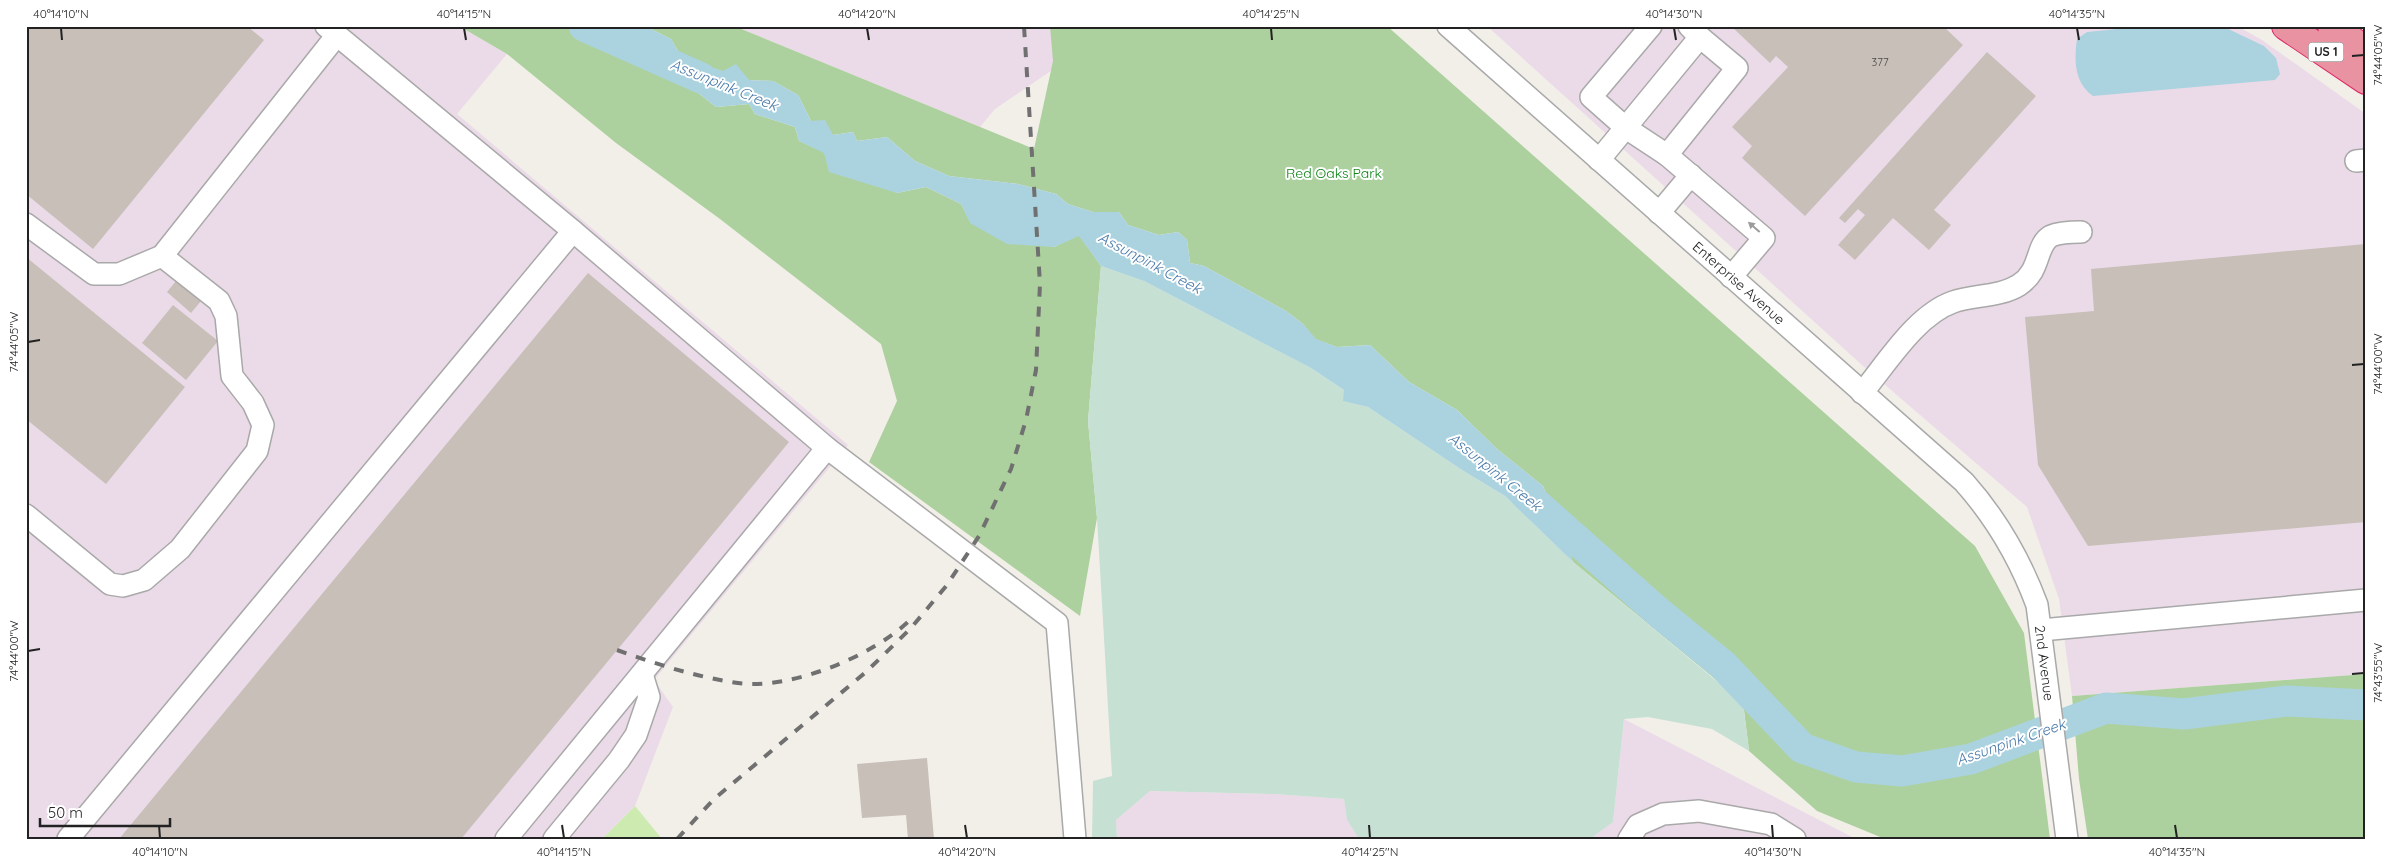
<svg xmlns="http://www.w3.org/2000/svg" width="2392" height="865" font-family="Quicksand,sans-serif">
	<rect width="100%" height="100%" fill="#f2efe9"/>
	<!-- industrial -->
	<path fill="#ebdbe8" d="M26 26H459L507 54 457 114 848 445 654 680 673 707 635 806 602 839H26Z
		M734 26H1095L1067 60 995 109 980 127Z
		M1487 26H2237L2262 40 2366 114V674L2072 696 2059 599 2027 507 1862 365Z
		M1624 719 1856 839H1590L1613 822Z
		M1150 791 1274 794 1344 799 1347 820 1359 839H1117L1116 820Z"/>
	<!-- grass -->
	<path fill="#cdebb0" d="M635 806 662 839H602Z"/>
	<!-- forest -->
	<path fill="#add19e" d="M459 26H611L610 29 655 50 672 78 697 92 716 107 749 104 755 114 795 127 799 141 824 152 897 193 926 187 961 204 971 223 1054 247 1079 235 1101 266 1088 421 1097 518 1080 616 869 462 897 401 881 344 720 219 616 143 507 54Z
		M645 26H734L1034 149 1053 61 1050 26H1387L1975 546 2024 633 2050 839H1885L1817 811 1749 751 1743 702 1573 562 1543 486 1497 449 1457 410 1409 382 1370 345 1337 347 1315 339 1303 324 1286 311 1204 266 1190 263 1187 240 1178 232 1159 235 1128 225 1119 212H1093L1068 204 1056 194 1018 184 949 176 915 161 887 137 857 141 853 132 833 135 811 121 798 95 773 81 749 80 682 58 671 39Z
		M2366 674V839H2088L2079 779 2072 696Z"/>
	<!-- wetland -->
	<path fill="#c6e0d4" d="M1101 266 1144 281 1311 368 1344 390V401L1368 407 1462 470 1505 496 1573 562 1743 703 1749 751 1712 729 1648 717 1624 719 1613 822 1590 839H1359L1347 820 1344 799 1274 794 1150 791 1116 820 1117 839H1092L1093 781 1112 776 1097 518 1088 421Z"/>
	<!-- water -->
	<path fill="#aad3df" d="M611 26H645L671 39 682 58 723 71 736 64 749 80 773 81 798 95 811 121 825 120 833 135 853 132 857 141 887 137 915 161 949 176 1018 184 1056 194 1068 204 1093 212H1119L1128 225 1159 235 1178 232 1187 240 1190 263 1204 266 1286 311 1303 324 1316 339 1337 347 1370 345 1409 382 1457 410 1497 449 1543 486 1573 562 1505 496 1462 470 1368 407 1343 401 1344 390 1311 368 1144 281 1101 266 1079 236 1054 247 1007 244 970 223 961 204 926 187 897 193 829 172 824 153 799 141 795 127 755 114 749 104 716 107 697 92 672 78 655 50 610 29Z
		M2147 26H2222L2264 46 2276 58 2280 74 2275 80 2093 96C2074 83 2074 60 2077 39L2087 32Z"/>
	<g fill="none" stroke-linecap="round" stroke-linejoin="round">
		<!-- river -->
		<path stroke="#aad3df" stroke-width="31" d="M584 26 701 78
			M1526 495 1658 612 1723 665 1802 748 1856 767 1902 771 1971 759 2106 708 2184 714 2287 701 2366 705"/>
	</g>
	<!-- building -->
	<path fill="#c7bfb8" d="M26 26H247L264 40 93 249 26 194Z
		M1731 26H1943L1963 45 1805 216 1742 158 1752 146 1732 127 1788 67 1776 56 1770 63Z
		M1987 52 2036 96 1934 210 1951 225 1929 250 1893 218 1855 260 1838 245 1865 215 1858 209 1845 223 1839 218Z
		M2366 244V522L2088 546 2038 465 2025 317 2094 311 2091 269Z
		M26 257 185 387 106 484 26 419Z
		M588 273 789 442 461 839H119Z
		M176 281 201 301 191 313 167 292Z
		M173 305 218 341 186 380 142 343Z
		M927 758 934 839H908L906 815 862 818 857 764Z"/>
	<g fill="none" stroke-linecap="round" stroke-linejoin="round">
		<!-- minor casing -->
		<g stroke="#a9a9a9" stroke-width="24">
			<g id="minor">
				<path d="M326 26 573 231 827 448 1057 623 1075 839"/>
				<path id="s1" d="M1448 26 1964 482C1996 518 2020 559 2037 605L2067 839"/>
				<path d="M1651 26 1591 97 1626 128 1667 155 1737 68 1700 37"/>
				<path d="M1667 155 1764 238 1731 277"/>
				<path d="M1599 160 1700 37 1689 26"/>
				<path d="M2356 161 2366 160"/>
				<path d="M1659 213 1691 175"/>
				<path d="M26 224 94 274H119L162 256 337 35"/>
				<path d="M1862 393C1887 363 1916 315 1953 302 1973 295 2000 297 2019 285 2042 270 2035 245 2051 236 2060 232 2072 232 2081 232"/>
				<path d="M26 515 110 584 123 586 144 580 180 549 257 451 263 425 253 403 232 376 226 316 219 301 162 256"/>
				<path d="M2041 630 2366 600"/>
				<path d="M68 839 573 231"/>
				<path d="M506 839 827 448"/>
				<path d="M554 839 619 760 636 735 649 697 642 674"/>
				<path d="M1629 839 1638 825 1663 814 1699 811 1771 824 1795 839"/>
			</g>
		</g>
		<!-- highway casing -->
		<g stroke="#dc2a67" stroke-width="30">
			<path id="highway" d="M2286 26 2366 80
				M2332 26 2366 51"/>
		</g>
		<!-- minor -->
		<use href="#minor" stroke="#fff" stroke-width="21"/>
		<!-- highway -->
		<use href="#highway" stroke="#e892a2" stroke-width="28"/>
		<!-- rail -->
		<path stroke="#707070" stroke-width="4" stroke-dasharray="10 10" stroke-linecap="butt" d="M617 650C656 664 696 677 738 683 790 690 871 657 909 621
			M677 839 714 799 866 672 911 628 947 585 979 536 1011 469 1026 420 1036 370 1040 284 1024 26"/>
	</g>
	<!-- one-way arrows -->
	<defs><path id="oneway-solid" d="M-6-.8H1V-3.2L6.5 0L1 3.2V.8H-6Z" transform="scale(1.25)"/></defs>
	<use fill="#9c9c9c" href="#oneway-solid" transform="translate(1754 227) rotate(-139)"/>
	<!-- ticks -->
	<path fill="none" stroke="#222" stroke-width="2" d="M61 28 62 40M464 28 466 40M867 28 869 40M1271 28 1272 40M1674 28 1676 40M2077 28 2079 40M2352 56 2364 55M28 342 40 340M2352 365 2364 364M28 651 40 649M2352 674 2364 673M159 825 160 838M562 825 564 838M965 825 967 838M1369 825 1370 838M1772 825 1773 838M2175 825 2177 838"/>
	<g text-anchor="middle" stroke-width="4" stroke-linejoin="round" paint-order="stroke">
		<!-- number labels -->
		<g font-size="11" fill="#4b4948">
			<text x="1880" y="66">377</text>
		</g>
		<!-- shield labels -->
		<rect fill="#fff" stroke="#646464" stroke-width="1" x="2308.5" y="42.5" width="35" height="19" rx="4"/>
		<g font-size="12" font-weight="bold" fill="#222">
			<text x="2326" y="56">US 1</text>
		</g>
		<!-- park labels -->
		<g font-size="14" fill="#0c8416" stroke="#fff">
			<text x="1334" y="178">Red Oaks Park</text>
		</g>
		<!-- street labels -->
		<g font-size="14" fill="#222" stroke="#fff">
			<text dy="5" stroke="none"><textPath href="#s1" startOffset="388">Enterprise Avenue</textPath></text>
			<text dy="5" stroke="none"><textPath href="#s1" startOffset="891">2nd Avenue</textPath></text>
		</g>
		<!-- water labels -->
		<g font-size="15" font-style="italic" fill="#4a7aab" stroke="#fff">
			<text transform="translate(724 85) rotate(22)" y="5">Assunpink Creek</text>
			<text transform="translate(1150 263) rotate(28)" y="5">Assunpink Creek</text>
			<text transform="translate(1495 472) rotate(39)" y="5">Assunpink Creek</text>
			<text transform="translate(2011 742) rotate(-19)" y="5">Assunpink Creek</text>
		</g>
	</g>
	<!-- border -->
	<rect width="2392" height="865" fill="none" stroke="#ffffff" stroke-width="55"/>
	<!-- scale -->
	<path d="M40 818v8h130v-8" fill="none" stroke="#222222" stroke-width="2.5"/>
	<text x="48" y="818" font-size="15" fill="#222222" stroke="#ffffff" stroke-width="4" paint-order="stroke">50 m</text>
	<rect x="28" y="28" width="2336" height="810" fill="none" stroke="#222" stroke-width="2"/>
	<g font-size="12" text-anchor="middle" fill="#222">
		<text x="61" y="18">40°14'10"N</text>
		<text x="464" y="18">40°14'15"N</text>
		<text x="867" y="18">40°14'20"N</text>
		<text x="1271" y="18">40°14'25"N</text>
		<text x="1674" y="18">40°14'30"N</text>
		<text x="2077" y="18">40°14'35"N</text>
		<text transform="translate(2378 55) rotate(-90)" y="4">74°44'05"W</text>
		<text transform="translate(14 342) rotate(-90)" y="4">74°44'05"W</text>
		<text transform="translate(2378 364) rotate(-90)" y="4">74°44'00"W</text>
		<text transform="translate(14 651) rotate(-90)" y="4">74°44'00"W</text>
		<text transform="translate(2378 673) rotate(-90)" y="4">74°43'55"W</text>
		<text x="160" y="856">40°14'10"N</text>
		<text x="564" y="856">40°14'15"N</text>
		<text x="967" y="856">40°14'20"N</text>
		<text x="1370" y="856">40°14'25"N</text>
		<text x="1773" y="856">40°14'30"N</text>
		<text x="2177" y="856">40°14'35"N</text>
	</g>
</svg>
